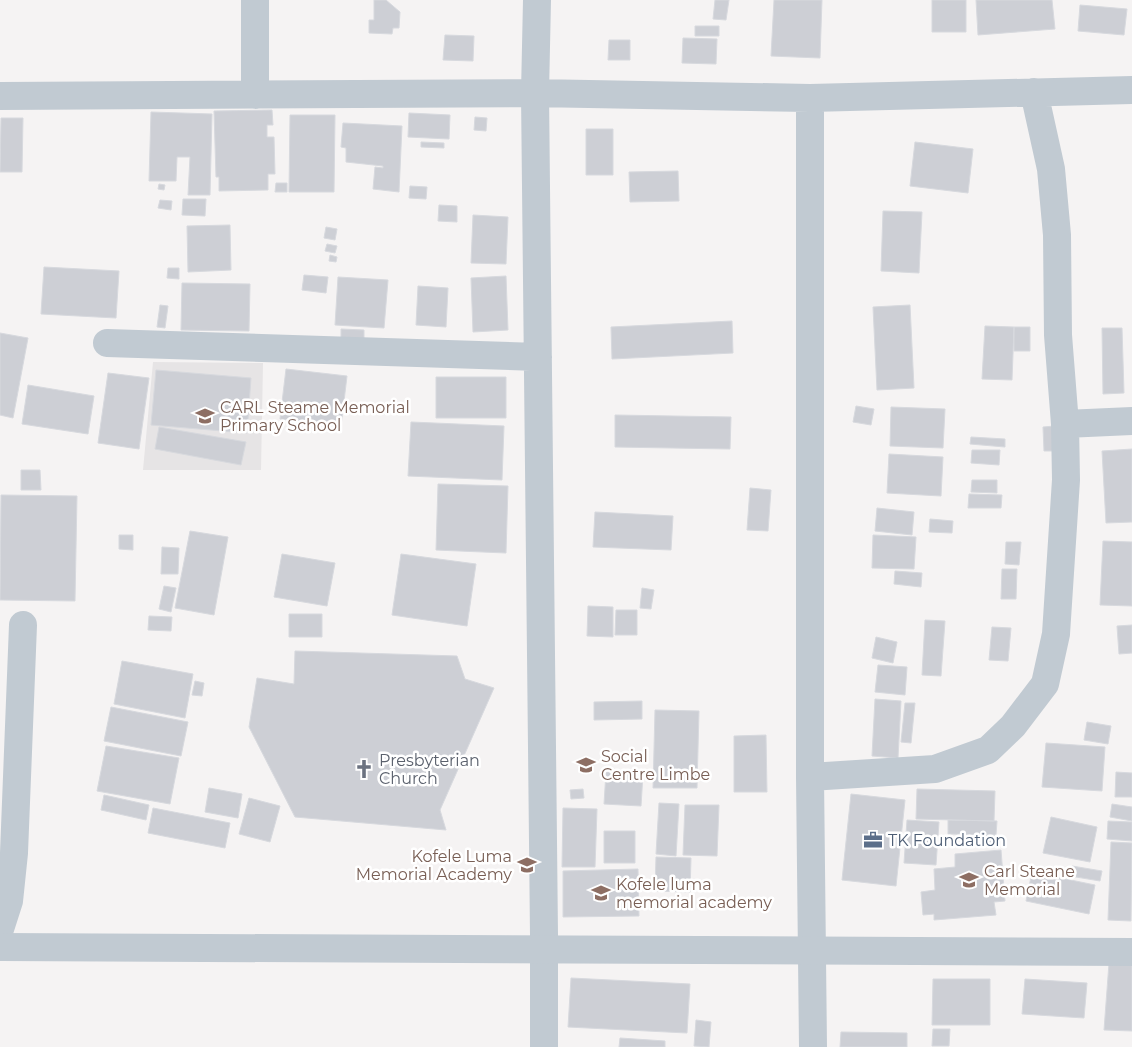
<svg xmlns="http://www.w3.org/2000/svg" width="1132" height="1047" font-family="Montserrat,sans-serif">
	<rect width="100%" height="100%" fill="#f5f3f3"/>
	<!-- education -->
	<path fill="#e6e4e5" d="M153 362 263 363 261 470H143Z"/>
	<!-- building -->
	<path fill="#cdcfd5" stroke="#d7d9de" d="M374 0H386L400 12 399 28H393L392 34 369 33V20H374Z
		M715 0H729L726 20 713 19Z
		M774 0H822L820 58 771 56Z
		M932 0H966V32H932Z
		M976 0H1052L1055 29 978 35Z
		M1080 5 1127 9 1124 35 1078 31Z
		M695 26H719V36H695Z
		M445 35 474 36 473 61 443 60Z
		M683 38 717 39 716 64 682 63Z
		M609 40H630V60H608Z
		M272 110 273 125H267V137H274L275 174H268V190L219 191V177H216L214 111Z
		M151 112 212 114 210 195H188L190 157H177L176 181H149Z
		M409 113 450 115 449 139 408 137Z
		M290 115H335L334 192H289Z
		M475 117 487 118 486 131 474 130Z
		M1 118H23L22 172H0Z
		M343 123 402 126 399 192 373 189 375 167 383 168V166L346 162V148L341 147Z
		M586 129H613V175H586Z
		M421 142 444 143V148L421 147Z
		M915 142 973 149 968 193 910 186Z
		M678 171 679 201 630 202 629 172Z
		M276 183H287V192H275Z
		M159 184 165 185 164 190 158 189Z
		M410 186 427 187 426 199 409 198Z
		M183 199H206L205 216 182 215Z
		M160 200 172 201 171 210 158 208Z
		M439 205 457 206V222L438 221Z
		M883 211 922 212 919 273 881 271Z
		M473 215 508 217 506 264 471 263Z
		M230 225 231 270 188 272 187 226Z
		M326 227 337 229 335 240 324 238Z
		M327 244 337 246 335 253 325 251Z
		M330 255 337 257 336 262 329 261Z
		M44 267 119 271 116 318 41 314Z
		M168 268H179V279L167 278Z
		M304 275 328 277 326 293 302 290Z
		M506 276 508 330 473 332 471 278Z
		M338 277 388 280 384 328 335 325Z
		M182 283 250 284 249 331 181 330Z
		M418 286 448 288 446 327 416 325Z
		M160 305 168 306 165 328 157 327Z
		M910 305 914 388 877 390 873 307Z
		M732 321 733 353 612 359 611 327Z
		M985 326 1014 327 1012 380 982 379Z
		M1014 327H1030V351H1014Z
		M1102 328H1122L1124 393 1103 394Z
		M341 329 364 330V340L341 339Z
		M0 333 28 338 13 418 0 415Z
		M286 369 347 376 341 426 280 419Z
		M156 370 251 378 247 433 151 425Z
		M108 373 149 378 139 449 98 443Z
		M436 377H506V418H436Z
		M28 385 94 396 88 434 22 424Z
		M856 406 874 409 871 425 853 422Z
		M891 407 945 409 943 448 890 446Z
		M615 415 731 417 730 449 615 447Z
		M411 422 504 426 502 480 408 476Z
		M1055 426 1056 451H1044L1043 427Z
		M159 427 246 442 241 465 155 449Z
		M971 437 1005 439V447L970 444Z
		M1132 449V522L1106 523 1102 451Z
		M972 450H1000L999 465 971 463Z
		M889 454 943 457 941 496 887 493Z
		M21 470H40L41 490H21Z
		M972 480H997V493L971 492Z
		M438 484 508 486 506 553 436 550Z
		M750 488 771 490 768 531 747 530Z
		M969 494 1002 495 1001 508H968Z
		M1 495 77 496 75 601 0 600Z
		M877 508 914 512 912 535 875 531Z
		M595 512 673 516 671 550 593 547Z
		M930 519 953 521 952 533 929 532Z
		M190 531 228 537 214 615 175 608Z
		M119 535H133V550L119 549Z
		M873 535 916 537 914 569 872 568Z
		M1103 541 1132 542V606L1100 605Z
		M1006 542H1021L1019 565 1005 564Z
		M162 547 179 548 178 574H161Z
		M282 554 335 563 327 606 274 597Z
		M401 554 476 564 467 626 392 615Z
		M1002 569H1017L1016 599H1001Z
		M895 571 922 573 921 587 894 584Z
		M164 586 176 588 171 612 159 609Z
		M642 588 654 590 651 609 640 608Z
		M588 606 613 607V637L587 636Z
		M616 610H637V635H615Z
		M289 614H322V637H289Z
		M149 616 172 617 171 631 148 630Z
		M925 620 945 621 941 676 922 675Z
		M1132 625V653L1119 654 1117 626Z
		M992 627 1011 628 1008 661 989 660Z
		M876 637 897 642 893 663 872 658Z
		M295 651 457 656 465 679 494 688 440 810 446 830 295 817 249 727 257 678 294 684Z
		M122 661 193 674 185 718 114 704Z
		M878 665 907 667 905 695 875 692Z
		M195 681 204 683 202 696 192 695Z
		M875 699 901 701 898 758 872 756Z
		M642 701V719L594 720V702Z
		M905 703H915L911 743 901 742Z
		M111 707 188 722 181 756 104 741Z
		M655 710 699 711 697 788H653Z
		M1087 722 1111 726 1108 744 1084 740Z
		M766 735 767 792H734V736Z
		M1046 743 1105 747 1102 791 1042 787Z
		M106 746 179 758 170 804 97 791Z
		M606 772 643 774 641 806 604 804Z
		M1116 772 1132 773V797H1115Z
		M209 788 242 794 238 818 205 812Z
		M583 789 584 798 571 799 570 790Z
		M917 789 995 791 994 821 916 819Z
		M851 794 905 800 896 886 842 880Z
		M104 795 149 805 146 820 101 810Z
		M249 798 280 806 270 842 239 834Z
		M659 803 679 804 676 856 656 854Z
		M1112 804 1132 807V821L1110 817Z
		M685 805H719L717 856 683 855Z
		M153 808 230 823 225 848 148 833Z
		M563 808 597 809 595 867H562Z
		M1051 817 1097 827 1090 862 1043 853Z
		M907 820 939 822 936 865 904 863Z
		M948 820 997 821 996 835 948 834Z
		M1108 821 1132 822V841L1107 839Z
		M604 831H635V863H604Z
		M979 835H997V845H980Z
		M1111 842 1132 843 1131 921 1108 920Z
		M1001 850 1005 901 994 902 996 915 934 920V914L923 915 921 892 935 890 934 869 955 867V854Z
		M656 857 691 858 690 892 655 891Z
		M1072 866 1102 871 1100 881 1070 876Z
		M638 869 639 916 563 917V871Z
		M1032 872 1095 885 1089 914 1026 901Z
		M1109 963 1132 964V1031L1104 1030Z
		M571 978 690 984 687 1033 568 1027Z
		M933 979H990V1025H932Z
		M1025 979 1087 983 1084 1018 1022 1014Z
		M696 1020 711 1022 709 1047 694 1046Z
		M933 1029H950L949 1046H932Z
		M841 1032 907 1033V1047H840Z
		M620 1038 665 1041V1047H619Z"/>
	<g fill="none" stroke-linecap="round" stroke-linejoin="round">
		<!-- minor -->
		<path stroke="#c1cad2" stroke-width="28" d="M255 0V95
			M537 0 535 93 544 935V1047
			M1034 92 1051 169 1057 235 1058 335 1065 424
			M0 96 535 93 810 98 1132 90
			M810 98V777L813 1047
			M107 343 538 357
			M810 777 935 769 988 750 1013 726 1045 684 1056 634 1066 480 1065 424 1132 421
			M0 929 9 901 14 853 23 625"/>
		<!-- tertiary -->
		<path stroke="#c1cad2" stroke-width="28" d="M0 947 1132 952"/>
	</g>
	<!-- icons -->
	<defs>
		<g id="school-bare" transform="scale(1.5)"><path d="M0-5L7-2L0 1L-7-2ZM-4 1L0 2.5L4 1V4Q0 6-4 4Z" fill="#8d6e63" stroke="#fff" stroke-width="2.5" paint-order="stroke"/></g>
		<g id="church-bare" transform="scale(1.5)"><path d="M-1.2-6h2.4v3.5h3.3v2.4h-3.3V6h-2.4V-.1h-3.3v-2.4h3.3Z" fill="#6b7280" stroke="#fff" stroke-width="2.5" paint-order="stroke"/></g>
		<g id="office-bare" transform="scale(1.5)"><path d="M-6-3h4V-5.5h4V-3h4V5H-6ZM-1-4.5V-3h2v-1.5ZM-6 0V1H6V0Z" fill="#5c6f8a" stroke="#fff" stroke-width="2.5" paint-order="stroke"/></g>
	</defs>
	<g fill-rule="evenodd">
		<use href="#school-bare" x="205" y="416"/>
		<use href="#school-bare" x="586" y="765"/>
		<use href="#church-bare" x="364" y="769"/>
		<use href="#office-bare" x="873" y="840"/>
		<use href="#school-bare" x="527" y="865"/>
		<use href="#school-bare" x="969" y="880"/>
		<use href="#school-bare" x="601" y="893"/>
	</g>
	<g text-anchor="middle" stroke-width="5" stroke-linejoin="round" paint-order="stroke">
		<!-- education labels -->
		<g font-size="16" fill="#785e54" stroke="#fff" text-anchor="start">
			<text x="220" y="413">CARL Steame Memorial<tspan x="220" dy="18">Primary School</tspan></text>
			<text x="601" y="762">Social<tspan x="601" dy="18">Centre Limbe</tspan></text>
			<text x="512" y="862" text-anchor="end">Kofele Luma<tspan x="512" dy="18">Memorial Academy</tspan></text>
			<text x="984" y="877">Carl Steane<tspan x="984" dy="18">Memorial</tspan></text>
			<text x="616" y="890">Kofele luma<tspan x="616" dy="18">memorial academy</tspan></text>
		</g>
		<!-- worship labels -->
		<g font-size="16" fill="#5b616d" stroke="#fff" text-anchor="start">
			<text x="379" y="766">Presbyterian<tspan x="379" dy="18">Church</tspan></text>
		</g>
		<!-- service labels -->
		<g font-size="16" fill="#4e5e75" stroke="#fff" text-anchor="start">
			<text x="888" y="846">TK Foundation</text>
		</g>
	</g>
</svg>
